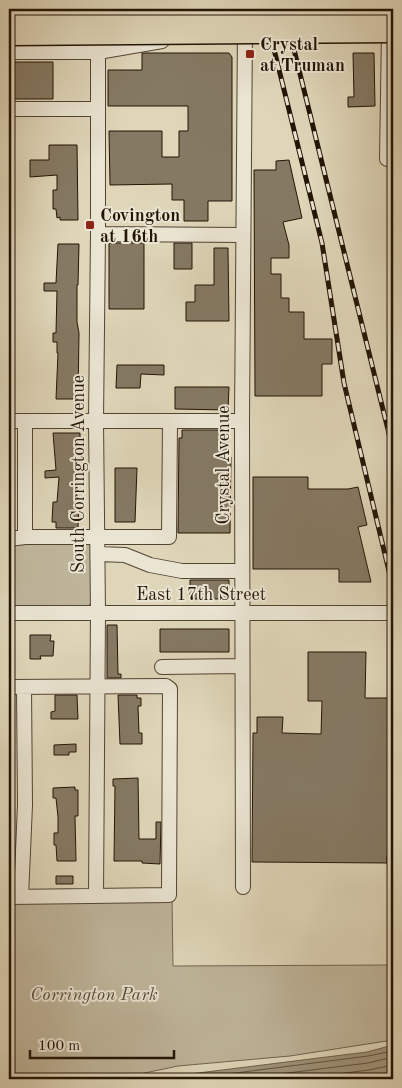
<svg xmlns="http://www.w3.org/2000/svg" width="402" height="1088" font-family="'Old Standard TT',serif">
	<rect width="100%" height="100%" fill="#dfd6b9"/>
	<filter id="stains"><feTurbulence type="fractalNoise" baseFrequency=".004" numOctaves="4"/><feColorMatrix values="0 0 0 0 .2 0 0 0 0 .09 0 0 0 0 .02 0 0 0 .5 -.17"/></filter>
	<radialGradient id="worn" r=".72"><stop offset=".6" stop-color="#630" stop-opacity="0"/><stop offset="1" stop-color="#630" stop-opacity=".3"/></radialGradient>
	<!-- green -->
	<path fill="#bfb59b" stroke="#716450" d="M92 540 91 603 87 607 9 606V542Z
		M172 898 173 966 393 965V1040L290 1056 178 1066 116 1079H9V900Z"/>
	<!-- water -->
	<path fill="#9f947c" stroke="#6d614d" d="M393 1045V1078L388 1079H150L367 1052Z"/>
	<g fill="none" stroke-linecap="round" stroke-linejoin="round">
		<!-- shore -->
		<path stroke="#615441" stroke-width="1" d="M189 1079 368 1056 393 1051
			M239 1079 368 1063 393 1057
			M298 1079 369 1070 393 1065"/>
	</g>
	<!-- building -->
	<path fill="#857963" stroke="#231406" d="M142 53H229L232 57V201H208V221H184V200H172V184L110 185 109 131H162V157H179V131H188V106H108V70H142Z
		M353 53H374L375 106 348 107V97H354Z
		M9 62H53V99H9Z
		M49 145H77L78 220H60V217L57 218 56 209H53V190H57V175L30 177V160H49Z
		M289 160 302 218 283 222 289 245V258H271V274H281V298H289V312H304V339H332V364H322V396H255L254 170H276V161Z
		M109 243H144V309H109Z
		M174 243H192V269H174Z
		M58 244H79L78 285H77V322L79 333 78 399H56L58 353H57V342H53V333H56L57 291H44V283H56Z
		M214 248H228L229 321H186V302H195V285H214Z
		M117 365H164V375L141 374 140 388H116Z
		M175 387H229L228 410 175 409Z
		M182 430H227V457H231L230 533H178L179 438H182Z
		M53 433H80V441H76V468H78L79 502 78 528H56V522H52L53 502H57L59 477 45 478V471L56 470Z
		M115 468H137L135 522H115Z
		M253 477H308V489H348L358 487 367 525 358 527 371 582H339V569H253Z
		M190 580H229V599H190Z
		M107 625H117L118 674H121V678H107Z
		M160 629H229V652H160Z
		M30 635H51L50 641H54L53 656H40L41 659H30Z
		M308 652H366L365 698H393V855H387V863L252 862 253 733H257V717H283L282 733 321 734 322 701H308Z
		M55 695H77L78 719H51V712L55 711Z
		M118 695H137V698H141V706H138L139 733H142V744H120Z
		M76 744V752H69V755H54V745Z
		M138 778 139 839H156V822H161L160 864 142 863V861H114L115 786H113V779Z
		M75 787V790H78V816H75L76 861H57L56 845H54V833H58V817L56 798H53V788Z
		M56 876H73V884H56Z"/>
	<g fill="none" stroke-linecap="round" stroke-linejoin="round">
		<!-- minor casing -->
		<g stroke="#524433" stroke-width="16">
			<path id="minor" d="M184 9 185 24
				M9 12H99L127 18
				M9 52H98L162 41
				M9 109H98
				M387 159 389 31
				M98 234 243 235
				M9 421H242
				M25 537H169L170 421
				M9 539 25 537V421
				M98 554 125 555 150 565 182 571H241
				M9 613H393
				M162 667 242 666
				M9 687 166 686 170 689 169 895 9 897
				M243 887 242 421 245 26
				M96 896 98 612 96 421 98 234V52
				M21 897 25 805 24 687"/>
		</g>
		<!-- minor -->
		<use href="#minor" stroke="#eae4d2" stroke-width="14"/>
		<!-- rail casing -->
		<g stroke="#231406" stroke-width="5">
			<path id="rail" d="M264 9 322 243 344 383 393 588
				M284 9 393 450"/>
		</g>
		<!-- rail -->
		<use href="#rail" stroke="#eae4d2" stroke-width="3" stroke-dasharray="9" stroke-linecap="butt"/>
		<!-- major-bridge casing -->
		<g stroke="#231406" stroke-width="19" stroke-linecap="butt">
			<path id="major-bridge" d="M9 23 393 21
				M9 37 393 34"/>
		</g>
		<!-- major-bridge -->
		<use href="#major-bridge" stroke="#dfd6b9" stroke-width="16"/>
	</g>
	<!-- markers -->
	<g fill="#8f2418" stroke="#eae4d2" stroke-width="2">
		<rect x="245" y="49" width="10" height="10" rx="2.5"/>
		<rect x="85" y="220" width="10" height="10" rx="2.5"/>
	</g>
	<g text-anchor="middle" stroke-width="4" stroke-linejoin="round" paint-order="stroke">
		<!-- poi labels -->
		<g font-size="18" font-weight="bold" fill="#231406" stroke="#eae4d2" text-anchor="start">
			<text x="260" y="50">Crystal<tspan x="260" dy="21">at Truman</tspan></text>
			<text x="100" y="221">Covington<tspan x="100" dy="21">at 16th</tspan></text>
		</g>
		<!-- street labels -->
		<g font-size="18" fill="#231406" stroke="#eae4d2">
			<text transform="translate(223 465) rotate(-90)" y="6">Crystal Avenue</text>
			<text transform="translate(78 474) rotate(-90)" y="6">South Corrington Avenue</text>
			<text x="201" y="600">East 17th Street</text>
		</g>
		<!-- park labels -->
		<g font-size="18" font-style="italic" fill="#5a4c3a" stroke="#eae4d2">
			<text x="94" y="1000">Corrington Park</text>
		</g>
	</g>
	<!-- margin -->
	<rect width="402" height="1088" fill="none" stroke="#dfd6b9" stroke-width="30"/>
	<rect x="10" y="10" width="382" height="1068" fill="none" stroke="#231406" stroke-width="2.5"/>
	<rect x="15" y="15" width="372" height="1058" fill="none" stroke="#231406"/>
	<!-- scale -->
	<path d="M30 1050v8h144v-8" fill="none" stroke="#231406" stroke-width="2.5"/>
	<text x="38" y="1050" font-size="15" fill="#231406" stroke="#eae4d2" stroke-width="4" paint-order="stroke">100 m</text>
	<rect width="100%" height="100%" filter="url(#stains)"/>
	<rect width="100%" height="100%" fill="url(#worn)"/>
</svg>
